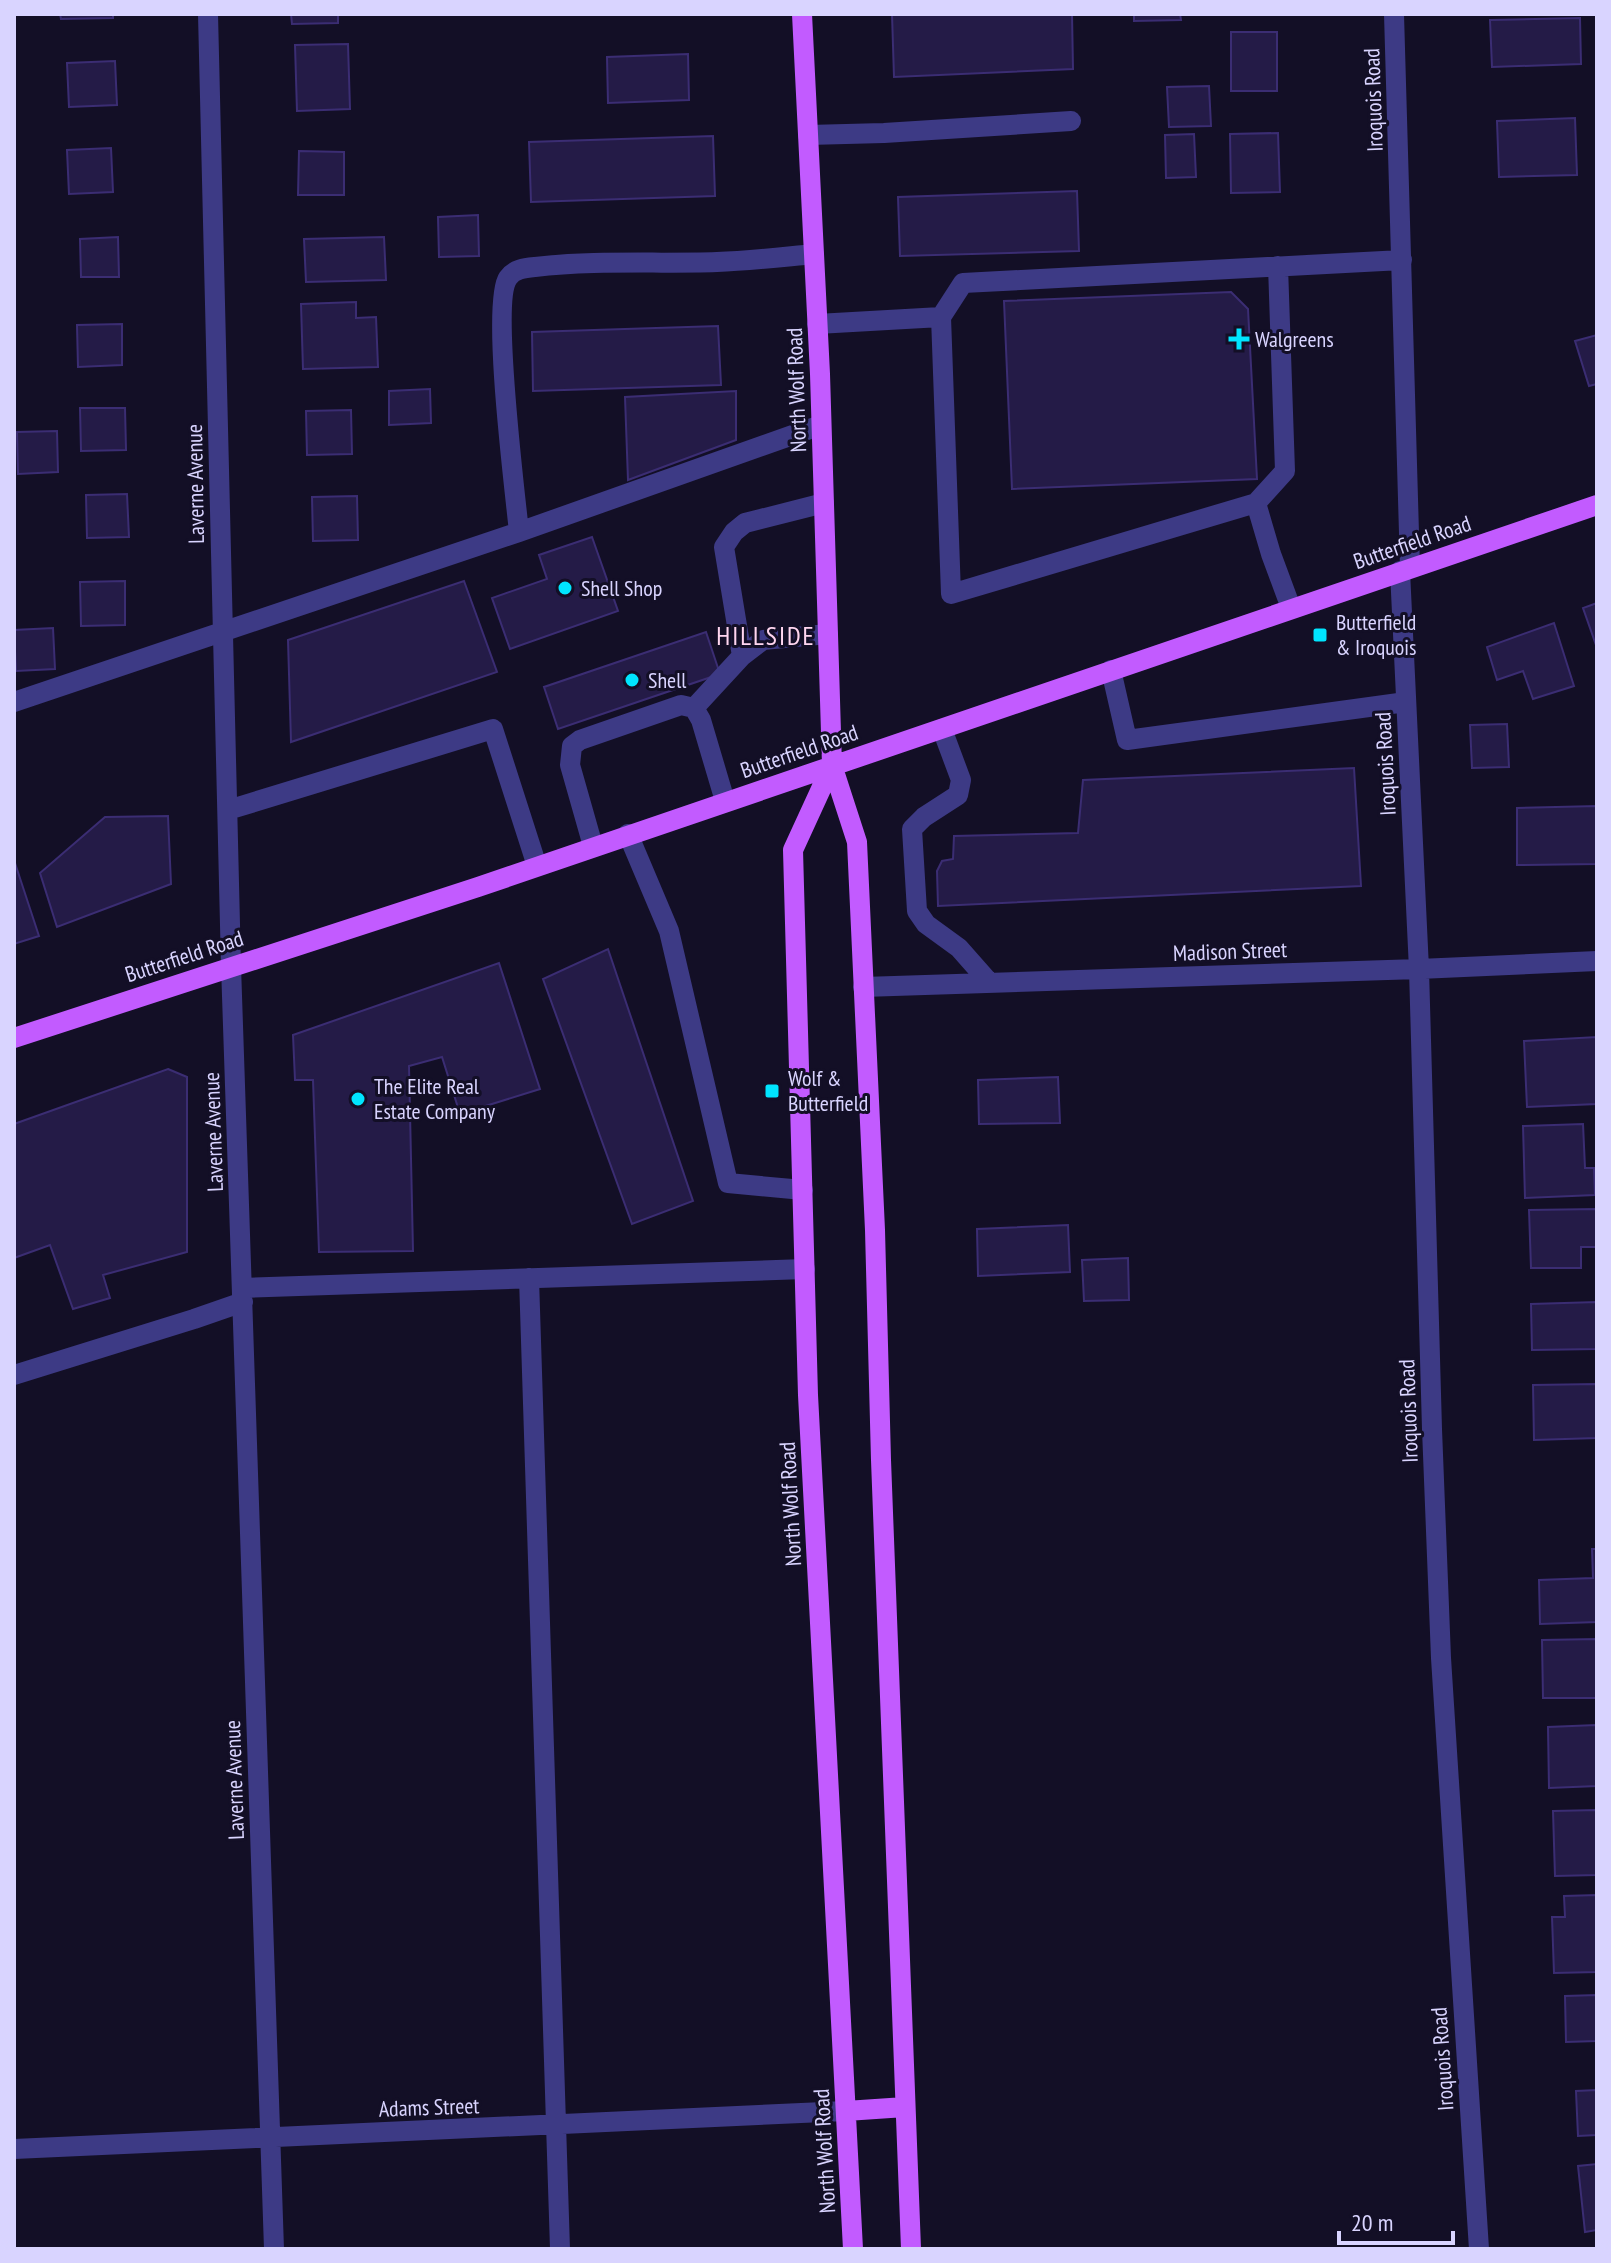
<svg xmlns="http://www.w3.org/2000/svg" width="1611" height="2263" font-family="'PT Sans Narrow',sans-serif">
	<rect width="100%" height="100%" fill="#130f26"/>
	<!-- building -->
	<path fill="#241b47" stroke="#3b2d73" stroke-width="2" d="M60 14H113V18L61 19Z
		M291 14H338V23L292 24Z
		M892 14H1072L1073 69 894 77Z
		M1134 14H1180L1181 20 1134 21Z
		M1580 18 1581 64 1492 67 1490 20Z
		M1231 32H1277V91H1231Z
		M348 44 350 109 297 111 295 45Z
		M688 54 689 100 608 103 607 57Z
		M115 61 117 105 69 107 67 63Z
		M1209 86 1211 126 1169 127 1167 87Z
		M1575 118 1577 175 1499 177 1497 121Z
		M1278 133 1280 192 1231 193 1230 134Z
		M1194 134 1196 177 1166 178 1165 135Z
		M713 136 715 196 531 202 529 142Z
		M111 148 113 192 69 194 67 150Z
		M299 151 344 152V195H298Z
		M1077 191 1079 251 900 256 898 197Z
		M478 215 479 256 439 257 438 217Z
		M118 237 119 277H81L80 239Z
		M384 237 386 280 306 282 304 239Z
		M1231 292 1248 309 1257 479 1012 489 1004 301Z
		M356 302V318L376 317 378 367 303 369 301 304Z
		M122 324V365L78 367 77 325Z
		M718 326 721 385 533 391 532 332Z
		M1597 335V384L1589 386 1575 341Z
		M430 389 431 423 389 425V391Z
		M736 391V440L628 480 625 397Z
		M80 408H125L126 450 81 451Z
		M351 410 352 454 307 455 306 411Z
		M57 431 58 472 18 474 17 432Z
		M127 494 129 537 87 538 86 495Z
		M357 496 358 540 313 541 312 497Z
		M592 537 618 611 510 649 492 598 547 579 539 555Z
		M125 581V625L81 626 80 582Z
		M464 581 497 672 291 742 288 640Z
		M1597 603V648L1583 608Z
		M1554 623 1574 686 1533 699 1523 671 1497 680 1487 647Z
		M53 628 55 669 16 671 14 630Z
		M706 632 720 674 558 729 544 687Z
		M1507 724 1509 767 1472 768 1470 725Z
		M1354 768 1361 886 938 906 937 871 942 861 953 859 954 836 1078 833 1083 780Z
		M1597 806V864L1517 865V808Z
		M168 816 171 884 57 927 40 873 105 817Z
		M14 860 39 936 14 944Z
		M608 949 693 1201 632 1224 543 979Z
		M499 963 540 1089 460 1114 442 1057 409 1066 413 1251 319 1252 313 1080H295L293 1035Z
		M1597 1037V1104L1527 1107 1524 1041Z
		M168 1069 187 1077V1252L103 1275 110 1298 73 1309 50 1245 14 1258V1124Z
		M1058 1077 1060 1123 979 1124 978 1080Z
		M1583 1124 1585 1168H1594L1595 1195 1525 1198 1523 1126Z
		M1597 1209V1247H1581V1268H1531L1529 1210Z
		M1068 1225 1070 1272 978 1276 977 1229Z
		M1128 1258 1129 1300 1084 1301 1082 1260Z
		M1597 1302V1349L1532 1350 1531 1304Z
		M1597 1384V1438L1534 1440 1533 1385Z
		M1592 1549H1597V1622L1540 1624 1539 1580 1593 1578Z
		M1597 1639V1698H1543L1542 1640Z
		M1596 1725 1597 1786 1549 1788 1548 1727Z
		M1597 1810V1875L1555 1876 1553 1811Z
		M1597 1895V1972L1554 1973 1552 1917H1565L1564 1896Z
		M1597 1995V2041L1566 2042 1565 1996Z
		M1597 2090V2135L1578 2136 1576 2091Z
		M1597 2164V2230L1585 2232 1578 2166Z"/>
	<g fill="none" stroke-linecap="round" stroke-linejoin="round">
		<!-- minor -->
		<path stroke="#3d3a85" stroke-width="20" d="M208 14 231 966 274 2249
			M1394 14 1410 568
			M808 135 884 133 1071 121
			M941 317 963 283 1402 260
			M817 324 941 317 951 594 1256 503 1271 554 1291 608
			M1256 503 1285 471 1278 266
			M519 532C515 492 491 302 508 278 514 269 525 268 535 267 595 260 657 264 717 262 749 261 782 257 814 254
			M1400 571 1419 969 1432 1429 1441 1658 1479 2249
			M742 656 724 547 734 532 745 523 824 503
			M1111 670 1127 740 1406 702
			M14 702 519 532 821 425
			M694 708 742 656 763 640 828 634
			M942 729 961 780 958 795 924 817 912 829 917 911 926 924 959 948 989 982
			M228 810 493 729 537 866
			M628 834 669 931 728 1183 803 1190
			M593 846 570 765 572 746 580 740 681 705 694 708 701 720 725 801
			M863 987 1419 969 1597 961
			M529 1278 560 2249
			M242 1288 805 1269
			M14 1375 194 1319 243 1302
			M14 2149 846 2111"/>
		<!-- major -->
		<path stroke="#c25bff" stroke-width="20" d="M802 14 820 374 832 765 857 842 875 1230 881 1460 911 2249
			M832 765 793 850 808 1395 853 2249
			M14 1038 478 887 1597 505
			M846 2111 905 2107"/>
	</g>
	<!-- markers -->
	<g fill="#00e5ff" stroke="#130f26" stroke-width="3">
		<path d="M1235 327h8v8h8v8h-8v8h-8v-8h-8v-8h8z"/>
		<circle cx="565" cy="588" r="8"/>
		<rect x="1312" y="627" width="16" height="16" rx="4"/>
		<circle cx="632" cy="680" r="8"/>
		<rect x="764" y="1083" width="16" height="16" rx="4"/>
		<circle cx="358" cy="1099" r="8"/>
	</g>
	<g text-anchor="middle" stroke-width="6" stroke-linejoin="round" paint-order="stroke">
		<!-- street labels -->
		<g font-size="22" fill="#d9d4ff" stroke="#130f26">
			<text transform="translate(1373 100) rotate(-92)" y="8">Iroquois Road</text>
			<text transform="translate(796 390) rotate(-92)" y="8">North Wolf Road</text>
			<text transform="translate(195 484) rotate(-91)" y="8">Laverne Avenue</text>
			<text transform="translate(1412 542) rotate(-19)" y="8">Butterfield Road</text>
			<text transform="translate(799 751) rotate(-19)" y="8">Butterfield Road</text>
			<text transform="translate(1385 764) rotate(-93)" y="8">Iroquois Road</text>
			<text transform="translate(1230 951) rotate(-2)" y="8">Madison Street</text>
			<text transform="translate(184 956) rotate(-18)" y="8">Butterfield Road</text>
			<text transform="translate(213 1132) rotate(-92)" y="8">Laverne Avenue</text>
			<text transform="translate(1408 1411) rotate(-92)" y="8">Iroquois Road</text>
			<text transform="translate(790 1504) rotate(-93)" y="8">North Wolf Road</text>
			<text transform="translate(234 1780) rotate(-92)" y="8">Laverne Avenue</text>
			<text transform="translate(1442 2059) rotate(-94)" y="8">Iroquois Road</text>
			<text transform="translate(429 2107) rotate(-2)" y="8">Adams Street</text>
			<text transform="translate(824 2151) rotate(-93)" y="8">North Wolf Road</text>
		</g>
		<!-- poi labels -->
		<g font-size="22" fill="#d9d4ff" stroke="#130f26" text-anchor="start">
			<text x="1255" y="347">Walgreens</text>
			<text x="581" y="596">Shell Shop</text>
			<text x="1336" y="630">Butterfield<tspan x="1336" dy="25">&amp; Iroquois</tspan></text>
			<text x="648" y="688">Shell</text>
			<text x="788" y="1086">Wolf &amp;<tspan x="788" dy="25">Butterfield</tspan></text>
			<text x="374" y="1094">The Elite Real<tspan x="374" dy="25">Estate Company</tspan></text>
		</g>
		<!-- quarter labels -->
		<g font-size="26" letter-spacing="2" fill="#ffd6f0" stroke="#130f26">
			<text x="766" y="645">HILLSIDE</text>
		</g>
	</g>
	<!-- border -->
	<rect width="1611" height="2263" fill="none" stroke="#d9d4ff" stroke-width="32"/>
	<!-- scale -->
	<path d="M1339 2231v12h114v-12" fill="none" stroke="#d9d4ff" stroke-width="4"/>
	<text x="1351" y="2231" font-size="24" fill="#d9d4ff" stroke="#130f26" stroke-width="6" paint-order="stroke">20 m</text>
</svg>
